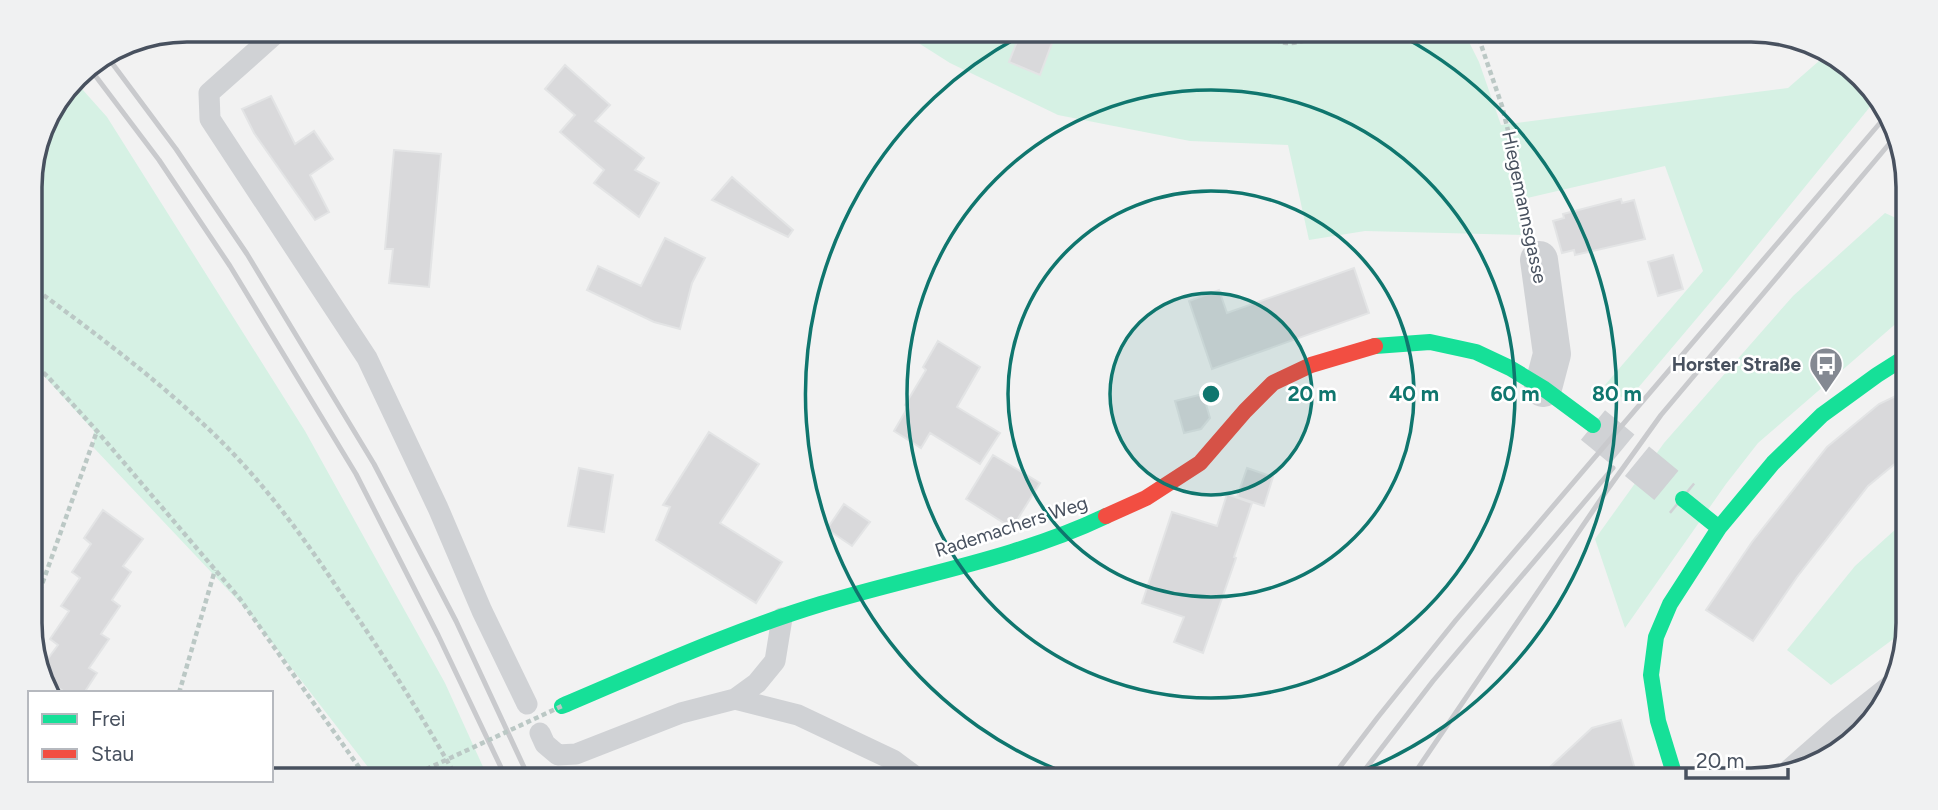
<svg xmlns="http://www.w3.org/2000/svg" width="1938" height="810" font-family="Figtree,sans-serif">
	<rect width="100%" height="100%" fill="#f2f2f2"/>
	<!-- green -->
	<path fill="#d6f1e4" d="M898 30H1463L1479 62 1501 125 1788 88 1827 54 1875 91 1878 97 1730 279 1627 401 1605 385 1703 271 1665 166 1519 200 1524 235 1365 231 1309 240 1288 145 1190 141 1058 115 950 63Z
		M74 80 107 117 305 431 445 683 489 780H378L246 609 94 448V431L45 377 31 367 30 177 46 118Z
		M1885 213 1907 223V314L1758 443 1726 484 1625 628 1595 539 1664 443 1793 296Z
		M1908 518 1907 629 1831 685 1787 650 1855 566Z"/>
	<!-- building -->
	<path fill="#d9d9db" stroke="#e3e4e5" stroke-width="2" d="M1021 31 1052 43 1040 75 1009 62Z
		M565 65 610 105 595 121 644 158 635 170 659 183 639 217 594 183 604 170 560 132 575 115 545 89Z
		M271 96 295 144 314 131 333 159 310 175 329 212 315 220 254 133 242 109Z
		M394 150 441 154 429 287 389 283 393 249H385Z
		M732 177 793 230 788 237 712 200Z
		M1621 199 1622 203 1634 200 1645 239 1575 255 1574 250 1562 253 1553 221 1564 218 1563 214Z
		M665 238 705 258 692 283 680 329 654 322 587 290 598 266 641 286Z
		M1673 255 1683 289 1658 296 1648 262Z
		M1354 268 1369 313 1212 369 1189 301 1219 290 1227 313Z
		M938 341 980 367 957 407 1000 433 980 464 930 433 921 448 894 431 908 407 905 405 926 370 923 367Z
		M1908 390V453L1868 486 1797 577 1753 641 1706 610 1752 542 1827 447 1879 404Z
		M1203 394 1210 418 1201 429 1184 433 1175 401Z
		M709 432 759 464 720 523 782 562 756 603 656 540 670 507 663 505Z
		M993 455 1040 483 1012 528 966 499Z
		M579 468 613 475 604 532 568 526Z
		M1247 468 1273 477 1264 506 1237 497Z
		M1227 494 1252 503 1234 557 1236 558 1203 653 1174 642 1184 617 1142 603 1172 512 1217 526Z
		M844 504 870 522 852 546 827 529Z
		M103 510 143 539 123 566 131 572 112 600 120 606 101 634 109 639 89 668 97 673 84 693H66L46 679 41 668 58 645 50 639 69 611 61 606 80 578 72 572 91 544 84 538Z
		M1621 720 1638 780H1536L1592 728Z"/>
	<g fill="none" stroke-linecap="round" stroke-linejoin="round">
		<!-- secondary-tunnel -->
		<path stroke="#d0d2d5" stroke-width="38" stroke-dasharray="38 19" stroke-linecap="butt" d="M1593 425 1683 499"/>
		<!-- path -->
		<path stroke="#bbc8c5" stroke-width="4.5" stroke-dasharray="5 3.5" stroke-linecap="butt" d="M1261 30C1268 34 1277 42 1286 43 1300 44 1323 34 1336 30
			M1476 30 1502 106 1531 225
			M30 285C89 329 148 372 201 422 256 472 301 533 342 595 384 655 422 716 458 780
			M31 361 48 377 97 431 240 599 368 780
			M31 615 97 431
			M179 693 215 570"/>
		<!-- lane -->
		<path stroke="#d0d2d5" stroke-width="21" d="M276 30 273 36 209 93 210 119 367 358 438 508 482 611 527 704
			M735 699 798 715 893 760 920 780
			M540 733 545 744 558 755 576 754 681 713 735 699 757 683 775 661 782 618
			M1790 769 1840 725 1897 680"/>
		<!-- street -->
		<path stroke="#d0d2d5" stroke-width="38" d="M1539 260 1552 354 1543 388"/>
		<!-- fast -->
		<path stroke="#16e098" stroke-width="16" d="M1375 346 1430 342 1476 352 1510 368 1543 388 1593 425
			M1683 499 1719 528
			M562 706C647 670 732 631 821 604 916 575 1016 559 1106 516
			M1676 780 1658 721 1651 675 1656 637 1670 604 1719 528 1773 463 1822 415 1877 375 1907 356"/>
		<!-- jam -->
		<path stroke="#f24e42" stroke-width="16" d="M1106 516 1146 498 1200 463 1245 411 1273 383 1311 365 1375 346"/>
		<!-- rail -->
		<path stroke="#c9cacd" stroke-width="5" d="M106 55 176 149 247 254 374 464 456 621 530 780
			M88 66 159 160 230 266 356 474 438 635 507 780
			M1330 780 1378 717 1456 620 1886 116
			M1357 780 1433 681 1613 468
			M1410 780 1605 493 1661 415 1895 137"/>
		<!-- path-bridge -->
		<path stroke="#bbc8c5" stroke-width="4.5" stroke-dasharray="5 3.5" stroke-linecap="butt" d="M403 780 562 706"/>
	</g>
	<!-- distance rings -->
	<circle cx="1211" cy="394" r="101" fill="#0f766e" fill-opacity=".12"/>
	<g fill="none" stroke="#0f766e" stroke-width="3.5">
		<circle cx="1211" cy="394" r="101"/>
		<circle cx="1211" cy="394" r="203"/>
		<circle cx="1211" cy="394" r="304"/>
		<path d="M1082 779A406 406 0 0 1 1030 31M1392 31A406 406 0 0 1 1340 779"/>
	</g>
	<!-- icons -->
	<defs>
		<g id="bus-pin" transform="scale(1.75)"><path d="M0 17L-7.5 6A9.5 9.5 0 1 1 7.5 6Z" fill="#848992" stroke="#fff"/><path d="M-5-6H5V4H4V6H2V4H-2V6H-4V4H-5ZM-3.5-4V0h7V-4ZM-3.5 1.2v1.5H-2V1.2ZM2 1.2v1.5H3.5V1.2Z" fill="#fff"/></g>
	</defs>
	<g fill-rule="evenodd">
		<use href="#bus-pin" x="1826" y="364"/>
	</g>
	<g text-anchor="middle" stroke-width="5" stroke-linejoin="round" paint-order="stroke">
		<!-- street labels -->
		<g font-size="19" fill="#48515f" stroke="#fff">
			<text transform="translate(1525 207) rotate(78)" y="7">Hiegemannsgasse</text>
			<text transform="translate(1011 526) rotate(-18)" y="7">Rademachers Weg</text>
		</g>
		<!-- poi labels -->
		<g font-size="19" font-weight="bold" fill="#48515f" stroke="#fff" text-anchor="end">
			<text x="1801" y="371">Horster Straße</text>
		</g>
	</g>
	<!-- crop -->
	<path d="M0 0H1938V810H0ZM187 42H1751A145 145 0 0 1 1896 187V623A145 145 0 0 1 1751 768H187A145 145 0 0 1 42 623V187A145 145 0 0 1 187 42Z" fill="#f0f1f2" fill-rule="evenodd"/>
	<path fill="none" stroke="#48515f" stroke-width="3.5" d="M187 42H1751A145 145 0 0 1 1896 187V623A145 145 0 0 1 1751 768H187A145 145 0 0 1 42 623V187A145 145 0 0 1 187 42Z"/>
	<circle cx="1211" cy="394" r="10" fill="#0f766e" stroke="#fff" stroke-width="3.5"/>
	<g font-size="21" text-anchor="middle" font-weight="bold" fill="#0f766e" stroke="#fff" stroke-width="5" stroke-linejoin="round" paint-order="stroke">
		<text x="1312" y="401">20 m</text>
		<text x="1414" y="401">40 m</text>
		<text x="1515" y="401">60 m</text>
		<text x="1617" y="401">80 m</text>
	</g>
	<!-- legend -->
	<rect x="28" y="691" width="245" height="91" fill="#ffffff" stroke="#b6b9bf" stroke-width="2"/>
	<rect x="42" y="714" width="35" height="10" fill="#16e098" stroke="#b6b9bf" stroke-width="2"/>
	<text x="91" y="726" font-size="21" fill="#48515f">Frei</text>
	<rect x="42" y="749" width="35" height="10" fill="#f24e42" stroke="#b6b9bf" stroke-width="2"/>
	<text x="91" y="761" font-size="21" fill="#48515f">Stau</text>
	<!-- scale -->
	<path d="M1686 768v10h102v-10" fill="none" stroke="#48515f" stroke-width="3.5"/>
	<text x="1696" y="768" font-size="21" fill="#48515f" stroke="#ffffff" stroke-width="5" paint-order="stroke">20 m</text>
</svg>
